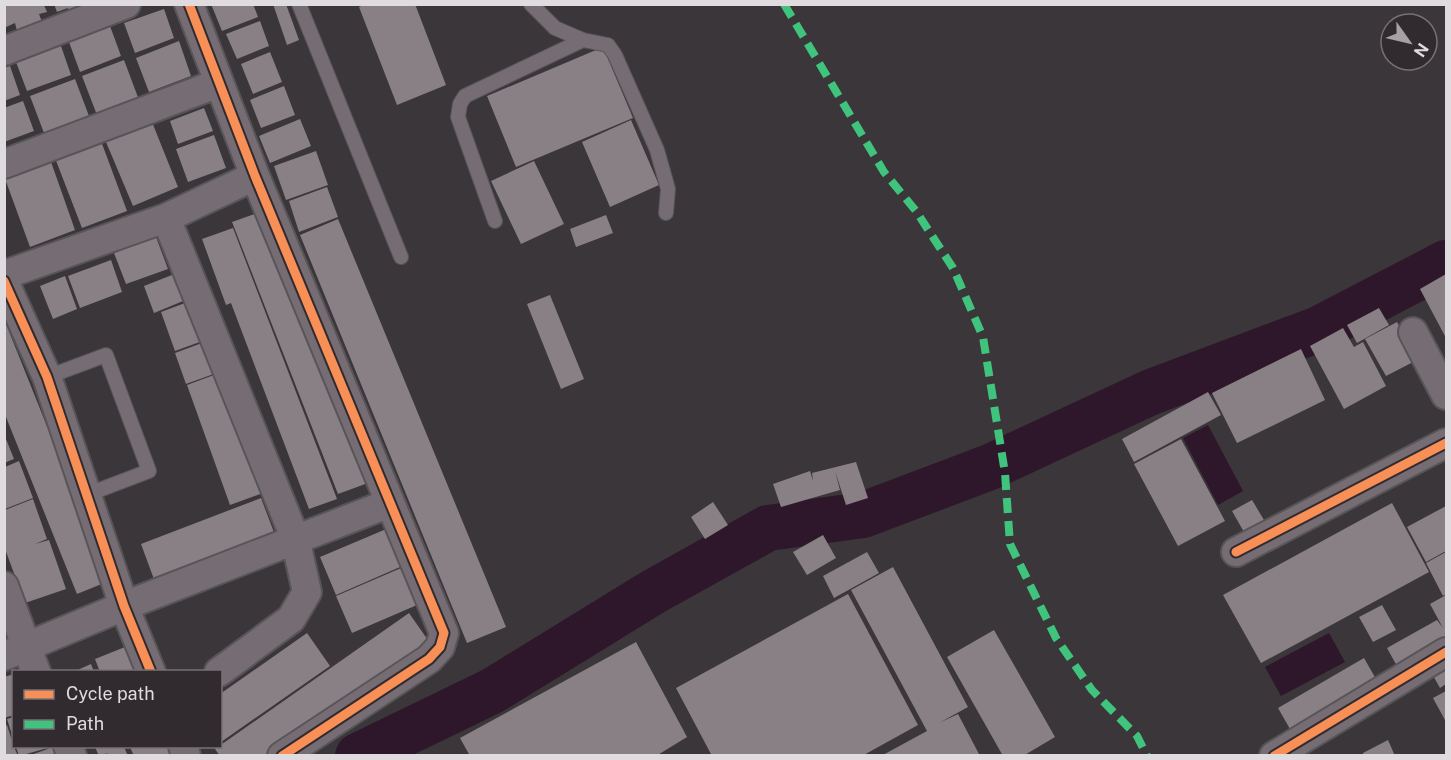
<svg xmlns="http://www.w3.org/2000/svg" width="1451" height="760" font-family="'Public Sans',sans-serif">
	<rect width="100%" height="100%" fill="#3a3639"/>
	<!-- water -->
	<path fill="#2e172a" d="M1208 425 1243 491 1218 505 1183 438Z
		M1329 633 1345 662 1281 696 1265 667Z"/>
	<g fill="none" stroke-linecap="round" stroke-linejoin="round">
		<!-- river -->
		<path stroke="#2e172a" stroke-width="46" d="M358 756 492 691 653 592 768 528 863 515 990 467 1151 392 1319 329 1446 263"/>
	</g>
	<!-- building -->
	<path fill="#898086" d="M54 4H90L69 13 68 8 57 12Z
		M211 4H253L258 17 222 31Z
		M273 4H286L299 40 287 45Z
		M366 4H415L446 85 397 105 359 7Z
		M4 5H44L47 12 39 14 42 22 17 31 15 23 4 28Z
		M164 9 174 38 135 53 124 23Z
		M260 21 269 46 237 59 226 34Z
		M110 26 121 56 80 72 69 42Z
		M179 41 191 76 149 92 136 58Z
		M61 46 71 75 27 91 16 62Z
		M603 47 633 118 516 167 487 96Z
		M270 52 282 82 253 94 241 64Z
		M124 60 139 100 97 115 82 76Z
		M10 66 20 95 4 101V68Z
		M75 79 89 116 44 133 30 96Z
		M284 86 295 115 261 128 250 100Z
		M23 101 34 131 4 142V108Z
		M204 108 213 131 178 144 170 121Z
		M300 119 311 146 270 163 259 136Z
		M631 120 659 185 610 207 582 142Z
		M152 122 178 187 133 206 106 142Z
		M214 135 226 168 188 182 176 149Z
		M101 141 127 211 82 228 55 158Z
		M316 151 328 185 286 200 274 166Z
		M50 159 75 230 30 247 4 176Z
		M534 161 564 224 521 244 491 181Z
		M327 187 338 217 299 232 289 201Z
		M263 211 368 483 338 494 232 222Z
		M606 215 613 233 576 247 570 229Z
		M338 219 506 627 467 643 300 235Z
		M233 228 337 499 309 509 231 303 226 305 202 239Z
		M156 237 168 269 126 284 114 253Z
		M111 260 122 292 80 308 68 276Z
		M177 273 188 299 154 313 144 286Z
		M1446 274V338L1420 289Z
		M65 276 77 309 53 319 40 286Z
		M550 295 584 379 561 389 527 304Z
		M193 300 208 339 175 351 161 312Z
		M1379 308 1389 325 1357 343 1347 325Z
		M4 319 109 581 77 594 4 412Z
		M1397 322 1417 360 1386 376 1365 339Z
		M1343 328 1354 347 1363 342 1386 386 1344 409 1310 346Z
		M210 340 222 371 186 384 175 353Z
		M1301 349 1325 400 1237 443 1212 393Z
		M222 372 266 492 230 505 187 385Z
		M1208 392 1221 415 1134 462 1122 439Z
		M4 434 14 459 4 463Z
		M1181 439 1225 521 1178 546 1134 464Z
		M19 461 33 498 5 509V467Z
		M856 462 868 498 846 505 835 471 840 490 781 507 773 484 810 471 813 481 812 473Z
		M261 498 275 535 155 582 141 544Z
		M33 499 47 539 35 544 49 540 66 589 25 603 5 549V510Z
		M1252 500 1264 520 1244 532 1232 511Z
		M713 502 728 525 705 539 691 517Z
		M1392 503 1429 572 1261 663 1223 595Z
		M1446 506V551L1426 562 1407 527Z
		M391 527 407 564 336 595 320 557Z
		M823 535 836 558 807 575 793 552Z
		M867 552 879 573 834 598 823 576Z
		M1446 552V594L1443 596 1426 563Z
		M408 565 424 602 352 633 336 596Z
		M893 567 968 707 939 723 958 714 980 756H881L927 731 851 590Z
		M848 594 918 725 862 756H712L676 688Z
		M1446 595V684L1440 688 1421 654 1397 666 1387 648 1437 620 1443 628 1430 604Z
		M1382 605 1396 630 1373 642 1359 617Z
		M409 613 430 643 269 756H220L215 749Z
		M994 630 1055 737 1023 756H1003L947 657Z
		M307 633 330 666 221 742 220 694Z
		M636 642 687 737 656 756H470L460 738Z
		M130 645 141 672H100L95 659Z
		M1364 658 1376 679 1290 729 1278 708Z
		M91 664 94 672H73Z
		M14 674V715L4 718V677Z
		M1446 691V722L1433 698Z
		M14 717V738H13L7 719Z
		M7 725 14 747 18 756H4V726Z
		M1388 740 1395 756H1364L1363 753Z
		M56 746 59 756H31V755Z
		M16 747H51L19 756Z
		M95 747H124L128 756H104L108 753 99 756Z
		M130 747H171L174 756H134Z"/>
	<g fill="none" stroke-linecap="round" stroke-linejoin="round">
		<!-- service casing -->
		<g stroke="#575557" stroke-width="16">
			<path id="service" d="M299 4 401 257
				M531 4 555 28 583 40 608 45 615 55 657 150 668 189 666 213
				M495 221 458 117 460 104 465 96 583 40
				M47 377 106 355 149 471 86 495"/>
		</g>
		<!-- minor casing -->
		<g stroke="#575557" stroke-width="32">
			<path id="minor" d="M189 4 255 176 444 633 440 647 429 659 282 756
				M4 51 126 4
				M4 164 219 83
				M166 218 295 538 307 592 291 619 219 672
				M4 275 166 218 255 176
				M4 281 47 377 124 606 151 672
				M1413 332 1446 395
				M1236 552 1446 443
				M4 586 36 672
				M4 656 124 606 390 503
				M68 746 72 756
				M183 746 186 756
				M1274 756 1446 652"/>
		</g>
		<!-- service -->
		<use href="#service" stroke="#766c73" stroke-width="14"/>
		<!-- minor -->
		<use href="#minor" stroke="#766c73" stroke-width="28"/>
		<!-- quiet -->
		<path stroke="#40c37c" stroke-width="8" stroke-dasharray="15 8" stroke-linecap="butt" d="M784 4 884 172 916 211 953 268 983 337 1005 473 1010 544 1056 638 1092 690 1137 736 1147 756"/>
		<!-- cycleway casing -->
		<g stroke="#312b2f" stroke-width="13">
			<path id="cycleway" d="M189 4 255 176 444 633 440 647 429 659 282 756
				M4 281 47 377 124 606 151 672
				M1236 552 1446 443
				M1274 756 1446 652"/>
		</g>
		<!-- cycleway -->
		<use href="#cycleway" stroke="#f78f57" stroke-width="9"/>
	</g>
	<!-- border -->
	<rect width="1451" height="760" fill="none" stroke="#dfdbde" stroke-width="12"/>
	<!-- legend -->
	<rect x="12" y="670" width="210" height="78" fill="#312b2f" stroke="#777175" stroke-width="1.5"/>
	<rect x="24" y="690" width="30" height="9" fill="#f78f57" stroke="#777175" stroke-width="1.5"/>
	<text x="66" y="700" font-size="18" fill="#dfdbde">Cycle path</text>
	<rect x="24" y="720" width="30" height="9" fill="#40c37c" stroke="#777175" stroke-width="1.5"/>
	<text x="66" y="730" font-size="18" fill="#dfdbde">Path</text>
	<!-- north arrow -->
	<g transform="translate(1409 42) rotate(124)"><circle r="28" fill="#312b2f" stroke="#777175" stroke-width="1.5"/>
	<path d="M0-4.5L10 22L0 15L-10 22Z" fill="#a5a1a4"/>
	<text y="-9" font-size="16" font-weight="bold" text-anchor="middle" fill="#dfdbde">N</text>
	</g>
</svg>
